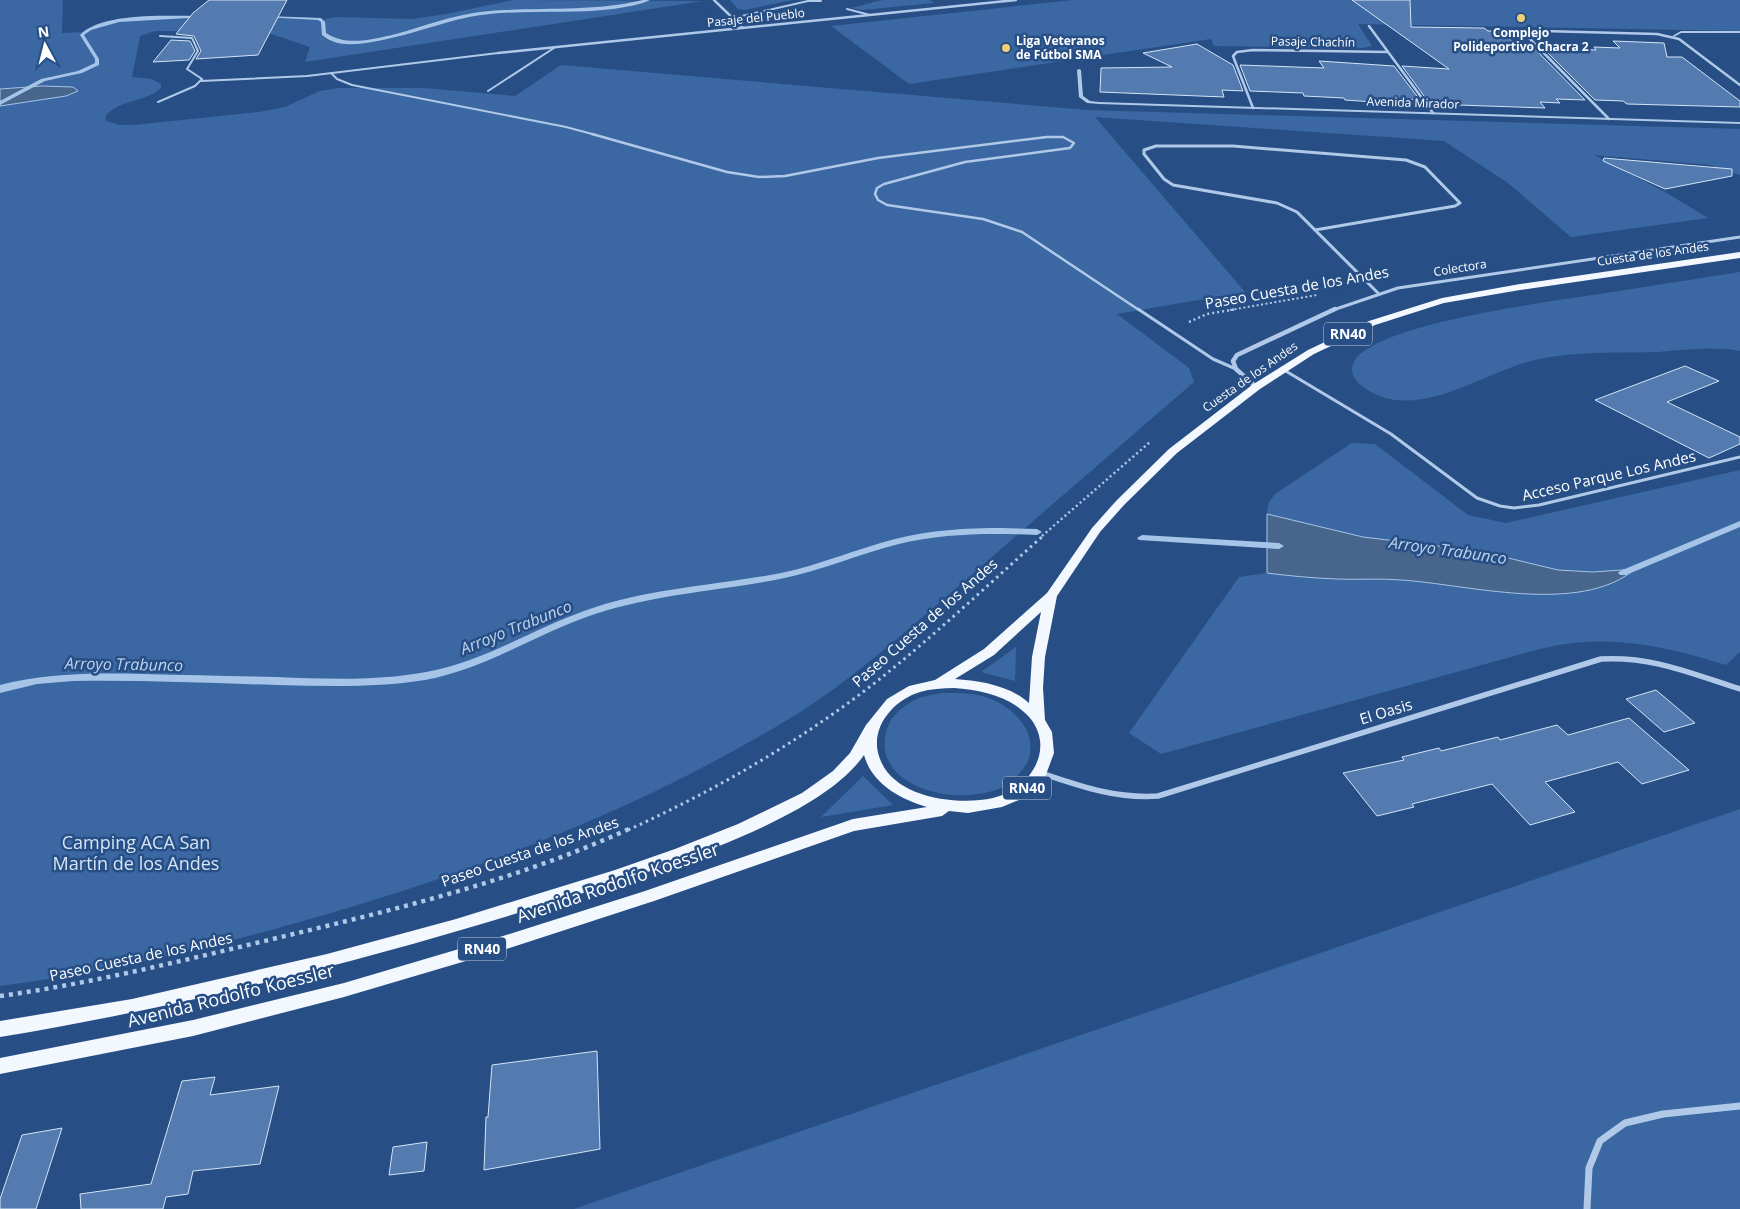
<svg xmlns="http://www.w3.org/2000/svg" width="1740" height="1209" font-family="'Open Sans',sans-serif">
	<rect width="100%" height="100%" fill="#274f86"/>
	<!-- green -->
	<path fill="#3b68a2" d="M0 0H63L62 33 83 32 89 28 105 24 141 19 215 17H305L321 20 336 17 412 19 446 14 513 0 703 1 305 62 310 47 262 31H155L140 36 132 77 152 79 161 84V88C145 103 118 99 105 117L106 121 120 125H134L259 112 285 107 320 91 339 88H424L515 96 561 65 1087 110 1740 129V175L1710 165 1594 155 1665 192 1708 218 1571 237 1508 183 1444 141 1095 117 1245 292 1117 314 1189 368 1194 382C1121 445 1048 508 976 571 922 617 870 665 811 705 773 730 732 752 692 773 586 827 475 869 361 904 243 940 122 970 0 986Z
		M730 0H793L744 10 738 9Z
		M882 0H930L934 3 862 10 851 8Z
		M1073 0H1740V31L1358 24 1372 46 1363 48 1214 46 1211 39 909 84 831 26Z
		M1740 272V351C1714 346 1685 350 1658 352 1619 353 1578 351 1539 359 1489 369 1426 418 1375 394 1363 388 1348 378 1353 364 1368 323 1563 300 1606 293 1651 286 1695 279 1740 272Z
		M1352 443 1375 444 1468 515 1506 523 1740 470V652L1726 665C1658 644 1602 632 1532 651L1161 754 1129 733 1239 577 1267 573V514L1268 504 1275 494Z
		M1016 647 1015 681 981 672Z
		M941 693C956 693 971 692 986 697 1009 705 1034 726 1030 753 1029 764 1020 773 1012 781 1003 789 988 793 977 794 938 801 871 780 887 729 891 715 905 704 919 698 925 696 934 695 941 693Z
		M863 776 893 805 821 817Z
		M1740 809V1209H574Z"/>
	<!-- water -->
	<path fill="#48658c" stroke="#a6c4e8" d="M42 86 73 87 78 91 66 96 0 106V89Z
		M1267 514 1363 537 1479 551 1558 570 1593 572 1635 569C1580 616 1466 584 1401 580 1379 578 1357 580 1336 579 1313 578 1290 576 1267 573Z"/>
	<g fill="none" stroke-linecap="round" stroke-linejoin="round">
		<!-- stream -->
		<path fill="#a6c4e8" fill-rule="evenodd" d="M643 0H650C640 5 625 7 613 9 566 15 517 8 469 17 437 23 361 54 332 41 329 40 325 37 322 35L321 22 318 20 263 17 265 16 321 18 325 22 326 33C347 47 373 39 396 34 424 26 451 16 480 12 535 6 589 13 643 0Z
			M192 16 205 17 119 22 91 30 84 35 99 59V65L82 73 45 81 0 105V101L41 79 78 71 95 63V59L80 35C102 13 161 16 192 16Z
			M1740 521V527L1626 575H1620L1618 573 1620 571Z
			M1002 528 1037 529 1042 532 1037 535C991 533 944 533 899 544 859 554 821 571 780 579 718 591 656 594 595 614 537 633 486 669 425 680 376 688 326 686 276 685 209 683 141 680 73 681L37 684 0 693V685C47 673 94 673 143 674 188 675 232 676 277 677 326 679 377 681 426 672 483 662 531 630 584 611 648 588 715 586 781 573 820 565 856 549 895 539 930 530 966 528 1002 528Z
			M1142 535 1279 543 1284 546 1279 549 1139 540 1137 538Z"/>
	</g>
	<!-- building -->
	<path fill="#537baf" stroke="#d5e4f6" d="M209 0H287L258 55 196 59 201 51 194 36 176 34 193 13Z
		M1352 0H1410L1411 27 1484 28 1488 31H1496L1524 48H1534L1585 100 1556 99 1560 103 1540 102 1545 108 1458 105 1455 101 1427 100 1402 66 1449 69Z
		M171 40 190 41 195 51 189 60 153 62Z
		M1613 41 1664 43 1667 57H1682L1740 101V107L1627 104 1623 101 1595 100 1543 48 1596 50 1594 47 1620 48Z
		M1197 44 1233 65 1243 91 1222 90 1224 97 1100 92 1101 68 1172 67 1143 53Z
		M1319 61 1394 66 1420 100 1387 98 1389 103 1345 100 1344 98 1304 96 1303 93 1250 91 1240 65 1324 68Z
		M1604 158 1732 169V176L1665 189 1603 161Z
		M1685 366 1719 381 1667 402 1740 437V444L1709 458 1595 400Z
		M1656 690 1695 723 1664 732 1626 699Z
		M1629 718 1689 770 1642 784 1618 762 1545 782 1575 812 1530 825 1492 784 1412 804 1414 807 1377 816 1343 773 1404 760 1402 757 1439 748 1441 751 1498 737 1500 740 1557 725 1568 735Z
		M597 1051 600 1149 484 1170 486 1117H488L492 1065Z
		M215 1077 210 1095 279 1086 260 1164 193 1171 188 1194 166 1197 163 1209H81L80 1194 151 1184 182 1081Z
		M62 1128 36 1209H0V1199L22 1135Z
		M427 1142 424 1171 389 1175 393 1147Z"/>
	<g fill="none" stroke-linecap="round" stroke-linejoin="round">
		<!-- path-far3 -->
		<path stroke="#b1c9e8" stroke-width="2" stroke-dasharray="2 2.5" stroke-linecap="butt" d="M1230 310 1317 295"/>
		<!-- path-far2 -->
		<path stroke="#b1c9e8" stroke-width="2.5" stroke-dasharray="2 3" stroke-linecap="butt" d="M1189 322 1207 314 1237 309
			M1042 536 1150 442"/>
		<!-- path-far1 -->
		<path stroke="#b1c9e8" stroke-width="3" stroke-dasharray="2.5 4" stroke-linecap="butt" d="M628 830C718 789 804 739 881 678 937 633 990 583 1044 535"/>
		<!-- path -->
		<path stroke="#b1c9e8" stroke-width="4.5" stroke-dasharray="4 5" stroke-linecap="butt" d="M0 996C94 983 185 960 277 938 397 909 518 880 631 828"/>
		<!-- service-far2 -->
		<path stroke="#b1c9e8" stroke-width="2" d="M847 9 870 15
			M733 18 808 1H821
			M1674 36 1681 32H1740
			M331 73 337 79 352 85 566 127 596 135
			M201 81 307 76 498 53
			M488 91 554 48
			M158 102 195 86 202 79 187 69 198 51 192 38 160 36"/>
		<!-- service-far1 -->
		<path stroke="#b1c9e8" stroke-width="2.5" d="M592 134 727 172 759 177 785 176 878 158 1047 137H1063L1074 143 1070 148 965 162 884 184 877 188 875 194 878 200 887 205 983 219 1022 232 1139 310"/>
		<!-- service -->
		<path stroke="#b1c9e8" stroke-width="3" d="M1138 309 1213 359 1236 369
			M1284 370 1391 434 1477 498 1500 506 1514 508 1539 505 1740 457"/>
		<!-- minor-far4 -->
		<path stroke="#b1c9e8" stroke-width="2.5" d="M714 0 743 28
			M1369 26 1433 113
			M498 53 1016 0
			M1253 108 1233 56 1237 52 1253 50 1388 52
			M1609 119 1528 37V34L1543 31 1657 34 1679 39 1740 85"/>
		<!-- minor-far3 -->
		<path stroke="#b1c9e8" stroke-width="3" d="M1315 230 1455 206 1460 203 1425 167 1406 160 1233 146H1156L1144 150V154L1164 179 1173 185 1277 203 1297 212 1378 293
			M1333 310 1398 288 1740 237"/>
		<!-- minor-far2 -->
		<path stroke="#b1c9e8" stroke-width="4.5" d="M1256 387 1236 369 1233 361 1237 355 1335 309"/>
		<!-- minor-far1 -->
		<path stroke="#b1c9e8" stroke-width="5.5" d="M1041 773C1080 786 1116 799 1158 796L1601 659C1653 656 1692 674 1740 689"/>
		<!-- minor -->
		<path stroke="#b1c9e8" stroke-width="7" d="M1587 1209 1589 1168 1600 1141 1625 1123 1663 1114 1740 1106"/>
		<!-- tertiary -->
		<path fill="#b1c9e8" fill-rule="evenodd" d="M1079 69 1081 70 1083 96 1090 101 1099 102 1740 122V124L1099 104 1087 103 1079 97 1077 70Z"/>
		<!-- primary -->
		<path fill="#f3f7fe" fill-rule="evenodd" d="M1740 252V258L1520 290 1444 303 1375 325 1314 354 1260 389 1177 453 1124 505 1100 532 1057 596 1045 657 1043 688 1045 720 1052 732 1054 753 1044 780 1026 797 1002 807 968 813 949 811 942 816 854 831 654 901 503 950 344 997 193 1036 0 1074V1058L193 1020 344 983 503 936 645 891 853 819 927 807C900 799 872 784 864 755 818 822 651 871 573 896 385 955 195 1005 0 1037V1021L132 999 327 954 456 919 615 870 675 849 738 824 802 793 833 771 850 753 866 725 887 699 909 686 935 680 984 649 1047 593 1092 528 1116 501 1169 449 1252 385 1308 350 1369 321 1442 298 1520 284ZM1041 612 1032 657 1029 703C1009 685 980 681 955 679L994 655ZM954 688C981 690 1011 696 1030 718 1056 750 1029 790 993 798 958 806 894 798 880 759 868 729 893 700 920 692 931 689 942 688 954 688Z"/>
	</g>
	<!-- markers -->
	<g fill="#f1cf77" stroke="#274f86" stroke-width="2">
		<circle cx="1521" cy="18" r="5"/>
		<circle cx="1006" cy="48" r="5"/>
	</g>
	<g text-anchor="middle" stroke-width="5" stroke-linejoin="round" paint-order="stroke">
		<!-- far-street labels -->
		<g font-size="12" fill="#fff" stroke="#274f86">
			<text transform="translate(756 18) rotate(-6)" y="4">Pasaje del Pueblo</text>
			<text transform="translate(1313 42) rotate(1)" y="4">Pasaje Chachín</text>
			<text transform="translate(1413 103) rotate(2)" y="4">Avenida Mirador</text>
			<text transform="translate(1653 254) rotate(-8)" y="4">Cuesta de los Andes</text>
			<text transform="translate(1460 268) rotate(-9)" y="4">Colectora</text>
			<text transform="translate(1250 377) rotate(-35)" y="4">Cuesta de los Andes</text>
		</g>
		<!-- far-poi labels -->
		<g font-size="12" font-weight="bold" fill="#fff" stroke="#274f86">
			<text x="1521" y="37">Complejo<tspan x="1521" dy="14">Polideportivo Chacra 2</tspan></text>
			<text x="1016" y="45" text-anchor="start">Liga Veteranos<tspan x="1016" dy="14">de Fútbol SMA</tspan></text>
		</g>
		<!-- shield labels -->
		<g fill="#274f86" stroke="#becadb" stroke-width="1">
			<rect x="1324" y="322.5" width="48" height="23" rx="4"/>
			<rect x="1003" y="776.5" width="48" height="23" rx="4"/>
			<rect x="458" y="937.5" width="48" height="23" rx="4"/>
		</g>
		<g font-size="14" font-weight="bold" fill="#fff">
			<text x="1348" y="339">RN40</text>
			<text x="1027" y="793">RN40</text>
			<text x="482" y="954">RN40</text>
		</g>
		<!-- street labels -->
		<g font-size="15" fill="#fff" stroke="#274f86">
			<text transform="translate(1297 288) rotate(-10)" y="5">Paseo Cuesta de los Andes</text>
			<text transform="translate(1609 476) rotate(-13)" y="5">Acceso Parque Los Andes</text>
			<text transform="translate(925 623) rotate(-41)" y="5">Paseo Cuesta de los Andes</text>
			<text transform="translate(1386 712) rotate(-17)" y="5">El Oasis</text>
			<text transform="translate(530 852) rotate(-19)" y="5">Paseo Cuesta de los Andes</text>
			<text transform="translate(141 957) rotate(-12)" y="5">Paseo Cuesta de los Andes</text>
		</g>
		<!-- water labels -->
		<g font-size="16" font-style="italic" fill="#bdd3ef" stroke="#274f86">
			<text transform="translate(1448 550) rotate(8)" y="6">Arroyo Trabunco</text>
			<text transform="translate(516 627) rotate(-22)" y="6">Arroyo Trabunco</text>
			<text transform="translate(124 664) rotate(1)" y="6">Arroyo Trabunco</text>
		</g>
		<!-- near-park labels -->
		<g font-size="18" fill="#d5e4f6" stroke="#274f86">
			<text x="136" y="849">Camping ACA San<tspan x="136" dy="21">Martín de los Andes</tspan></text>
		</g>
		<!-- near-street labels -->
		<g font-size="18" fill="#fff" stroke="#274f86">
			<text transform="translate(618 883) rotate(-19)" y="6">Avenida Rodolfo Koessler</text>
			<text transform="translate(231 996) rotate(-14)" y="6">Avenida Rodolfo Koessler</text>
		</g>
	</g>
	<!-- north arrow -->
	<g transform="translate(45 45) rotate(353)" stroke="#274f86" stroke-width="4" paint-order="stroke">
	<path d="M0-4L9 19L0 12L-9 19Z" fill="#ffffff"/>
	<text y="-8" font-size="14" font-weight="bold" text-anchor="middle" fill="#ffffff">N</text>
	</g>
</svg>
